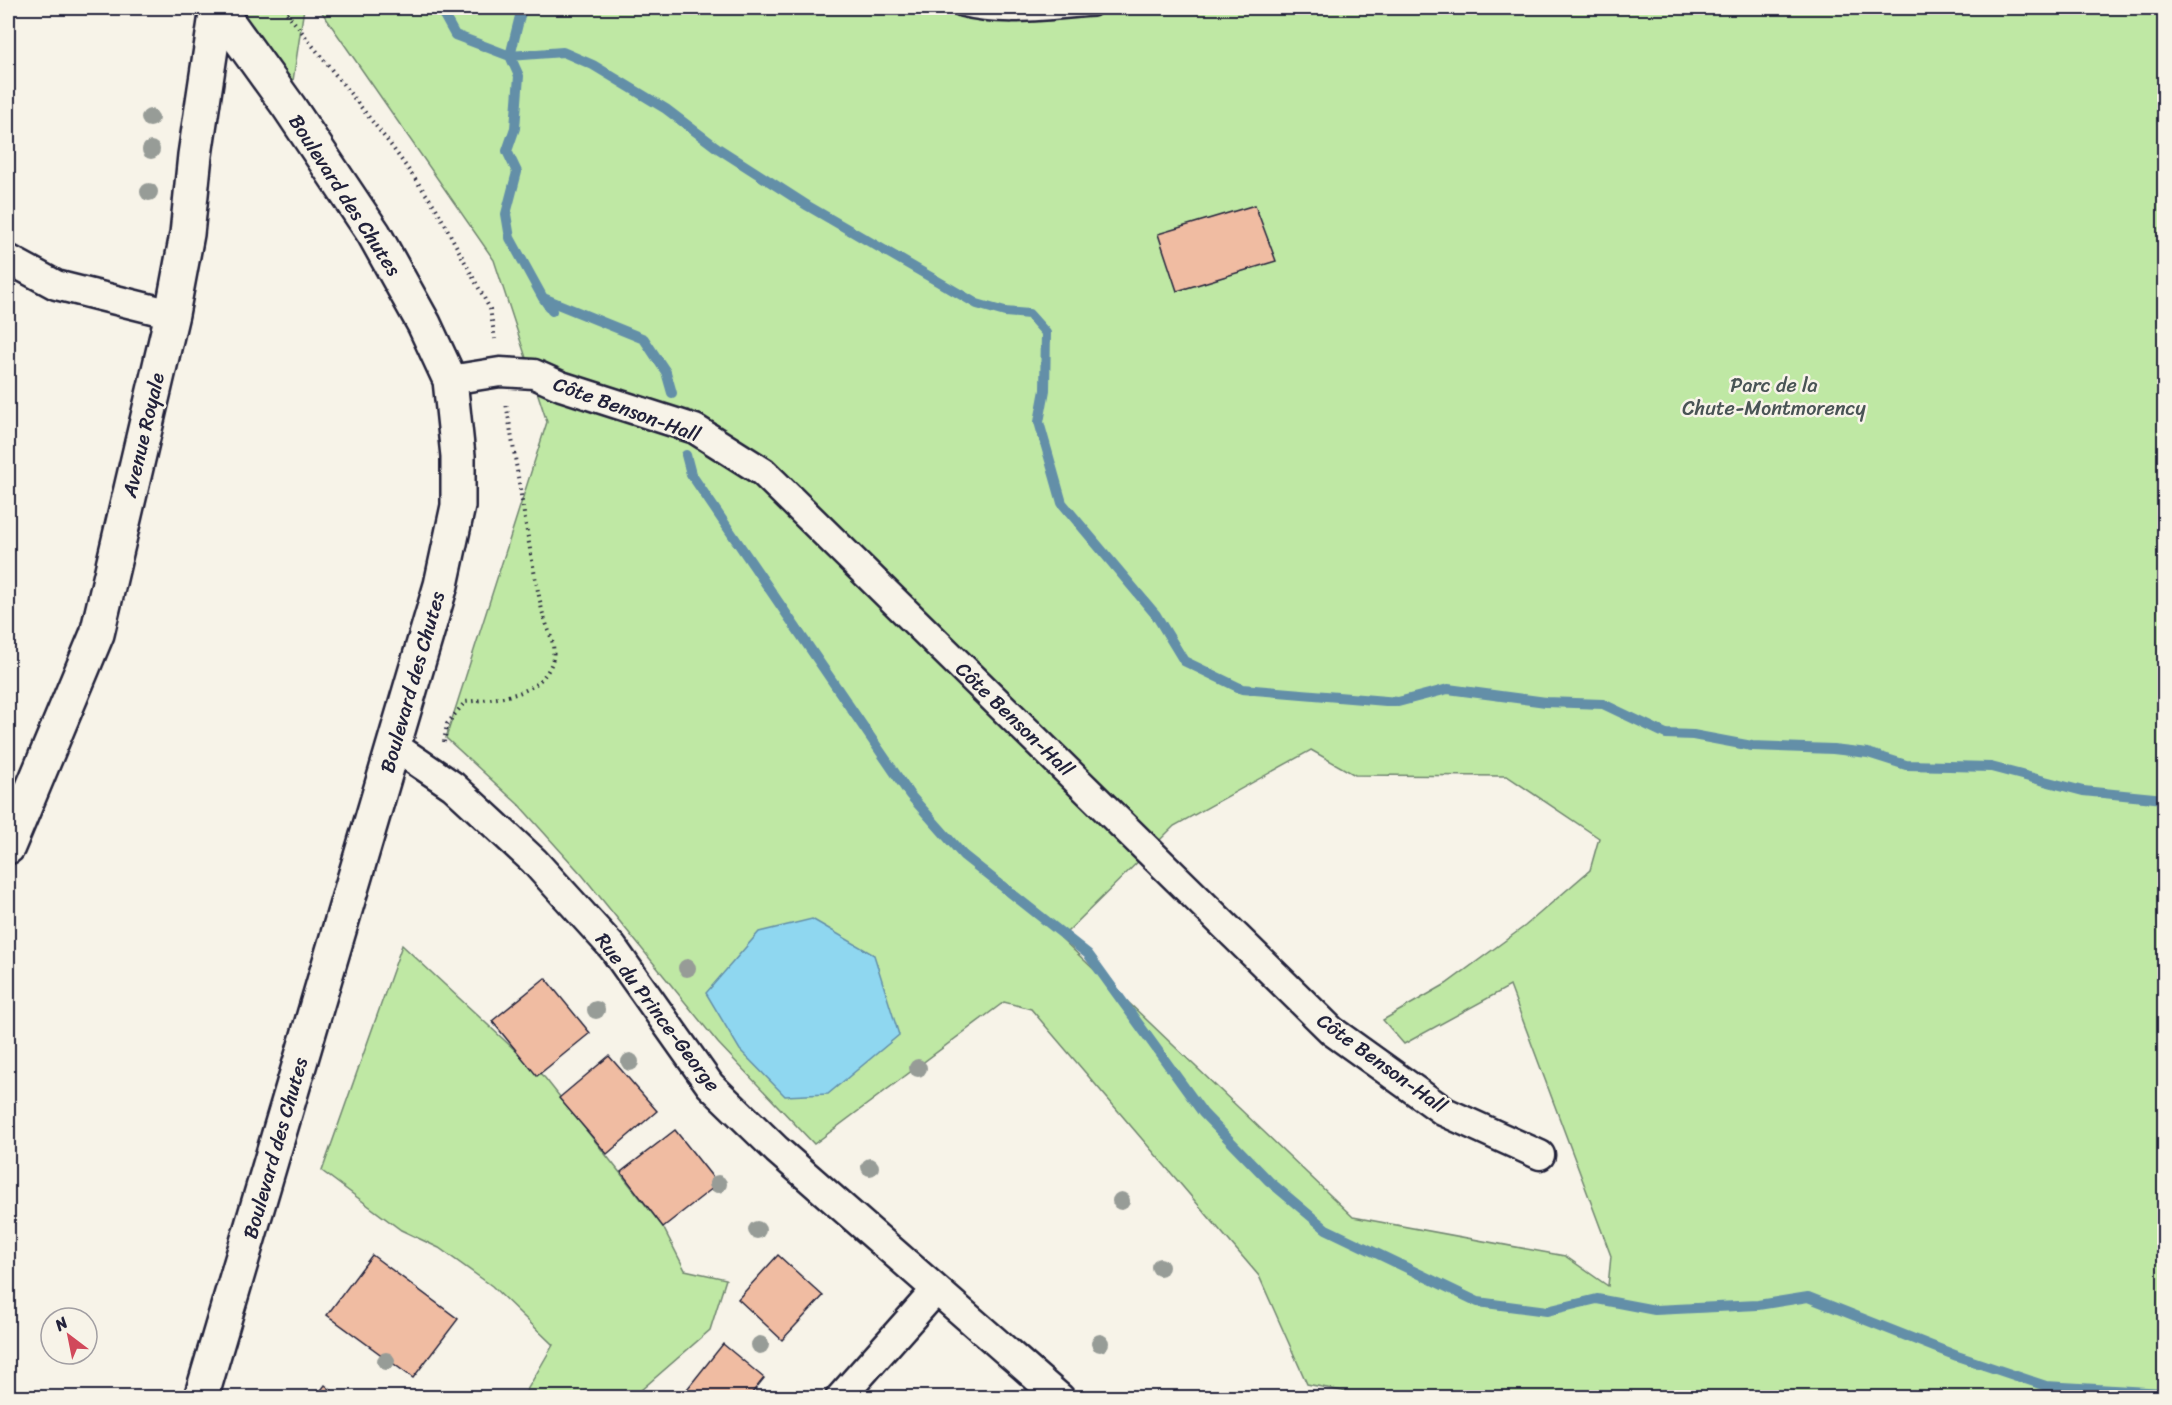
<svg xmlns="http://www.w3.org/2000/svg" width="2172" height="1405" font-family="Sriracha,sans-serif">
	<rect width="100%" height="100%" fill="#f7f3e8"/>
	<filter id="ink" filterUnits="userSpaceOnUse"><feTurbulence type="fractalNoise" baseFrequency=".0167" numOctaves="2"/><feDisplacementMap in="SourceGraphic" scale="12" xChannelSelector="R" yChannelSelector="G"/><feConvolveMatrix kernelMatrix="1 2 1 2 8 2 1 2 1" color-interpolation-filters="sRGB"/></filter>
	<g filter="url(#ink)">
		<!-- green -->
		<path fill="#bfe8a4" stroke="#708570" stroke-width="1.5" fill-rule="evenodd" d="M217 8H304L289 107Z
			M319 8H2164V1397L1377 1398 1307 1384 1259 1276 1031 1009 1004 1002 814 1144 718 1043 583 876 519 805 446 738 547 422 494 260ZM1311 750 1355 775 1507 776 1599 838 1590 870 1525 926 1446 984 1383 1020 1404 1044 1510 986 1611 1256 1608 1286 1565 1256 1353 1217 1061 938 1174 826Z
			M402 945 545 1078 663 1227 685 1270 726 1279 710 1330 633 1397H523L553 1345 492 1286 439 1248 401 1230 322 1171Z"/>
		<!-- water -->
		<path fill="#8fd7f0" stroke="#638fa8" stroke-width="1.5" d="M812 919 874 955 899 1035 828 1094 785 1096 740 1050 706 993 759 932Z"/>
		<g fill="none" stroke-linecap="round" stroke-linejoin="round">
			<!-- stream -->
			<path stroke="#638fa8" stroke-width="10" d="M440 8 455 35 510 56 563 52 593 65 666 109 716 147 808 206 977 304 1005 312 1029 314 1046 333 1045 390 1039 422 1062 503 1156 615 1184 661 1242 689 1398 702 1448 689 1546 702 1603 704 1666 734 1693 735 1752 746 1833 749 1868 753 1906 765 1991 767 2083 791 2164 799
				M522 8 510 56 519 76 515 128 507 151 517 172 506 214 510 238 543 298
				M552 311 543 298 644 339 666 372 672 393
				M686 455 691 474 910 795 963 855 1088 954 1203 1113 1269 1181 1326 1229 1478 1302 1547 1311 1597 1299 1655 1310 1758 1305 1808 1297 1957 1356 2046 1386 2164 1393"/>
		</g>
		<!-- building -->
		<path fill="#f0bca2" stroke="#22223b" stroke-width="1.5" d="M1255 205 1276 261 1177 291 1158 234Z
			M545 978 590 1033 537 1076 492 1021Z
			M609 1056 657 1111 607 1154 559 1098Z
			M675 1130 718 1184 663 1227 621 1172Z
			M372 1255 458 1319 413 1378 327 1315Z
			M778 1255 823 1296 782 1340 738 1299Z
			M723 1344 764 1378 748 1398H680Z
			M325 1385 341 1398H315Z"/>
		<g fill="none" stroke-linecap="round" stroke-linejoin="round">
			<!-- service casing -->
			<g stroke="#22223b" stroke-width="20">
				<path id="service" d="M961 8C1004 19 1049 11 1093 8"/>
			</g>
			<!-- minor casing -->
			<g stroke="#22223b" stroke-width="33">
				<path id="minor" d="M8 259 56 285 172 314
					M450 380 500 372 534 374 561 386 695 429 763 472 1332 1031 1445 1112 1540 1155
					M394 746 453 786 534 861 613 948 710 1085 777 1150 1060 1398
					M840 1398 936 1290"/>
			</g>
			<!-- tertiary casing -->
			<g stroke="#22223b" stroke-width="38">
				<path id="tertiary" d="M201 1398 441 585 458 506V456L450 380 424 324 374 234 289 107 219 10"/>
			</g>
			<!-- secondary casing -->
			<g stroke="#22223b" stroke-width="38">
				<path id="secondary" d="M8 847 97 634 172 314 187 234 195 155 217 8"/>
			</g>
			<!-- path -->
			<path stroke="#22223b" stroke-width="4" stroke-dasharray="1.5 4.5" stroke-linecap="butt" d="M283 8 390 144 436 208 490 309 495 339
				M444 742 447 724 465 702C496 698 534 698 550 667 560 647 546 629 542 610 527 542 518 472 506 403"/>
			<!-- service -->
			<use href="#service" stroke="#f7f3e8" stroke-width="15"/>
			<!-- minor -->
			<use href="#minor" stroke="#f7f3e8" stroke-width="28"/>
			<!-- tertiary -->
			<use href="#tertiary" stroke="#f7f3e8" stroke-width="33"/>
			<!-- secondary -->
			<use href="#secondary" stroke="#f7f3e8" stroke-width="33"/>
		</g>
		<!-- trees -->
		<g fill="#979c97">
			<circle cx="150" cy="118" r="9"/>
			<circle cx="151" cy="150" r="9"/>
			<circle cx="149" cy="192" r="9"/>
			<circle cx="687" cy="968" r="9"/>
			<circle cx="596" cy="1010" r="9"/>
			<circle cx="630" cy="1062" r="9"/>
			<circle cx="918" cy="1068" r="9"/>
			<circle cx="870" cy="1167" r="9"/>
			<circle cx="718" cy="1184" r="9"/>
			<circle cx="1121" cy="1201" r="9"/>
			<circle cx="757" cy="1230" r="9"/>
			<circle cx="1160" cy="1267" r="9"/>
			<circle cx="1100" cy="1343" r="9"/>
			<circle cx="760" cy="1345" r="9"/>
			<circle cx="386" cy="1361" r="9"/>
		</g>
	</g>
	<g text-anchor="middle" stroke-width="5" stroke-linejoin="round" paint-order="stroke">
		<!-- street labels -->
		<g font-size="20" fill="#22223b" stroke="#f7f3e8">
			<text transform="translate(345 195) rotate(57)" y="7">Boulevard des Chutes</text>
			<text transform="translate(627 409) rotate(20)" y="7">Côte Benson-Hall</text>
			<text transform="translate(143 435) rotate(-77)" y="7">Avenue Royale</text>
			<text transform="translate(412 682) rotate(-74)" y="7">Boulevard des Chutes</text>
			<text transform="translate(1015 719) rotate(44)" y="7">Côte Benson-Hall</text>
			<text transform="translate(658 1012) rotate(53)" y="7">Rue du Prince-George</text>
			<text transform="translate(1382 1063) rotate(36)" y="7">Côte Benson-Hall</text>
			<text transform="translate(275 1148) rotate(-74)" y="7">Boulevard des Chutes</text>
		</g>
		<!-- park labels -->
		<g font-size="20" fill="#495455" stroke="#f7f3e8">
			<text x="1774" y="392">Parc de la<tspan x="1774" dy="23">Chute-Montmorency</tspan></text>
		</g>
	</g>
	<!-- margin -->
	<rect width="2172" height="1405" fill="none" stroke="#f7f3e8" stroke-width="30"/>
	<rect x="15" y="15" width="2142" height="1375" fill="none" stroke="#22223b" stroke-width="2" filter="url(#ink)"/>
	<!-- north arrow -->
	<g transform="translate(69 1336) rotate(328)"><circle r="28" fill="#f7f3e8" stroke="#a29fa3" stroke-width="1.5"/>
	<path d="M0-4.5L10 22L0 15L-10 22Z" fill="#d1495b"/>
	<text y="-9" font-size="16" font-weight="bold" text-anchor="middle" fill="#22223b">N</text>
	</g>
</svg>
